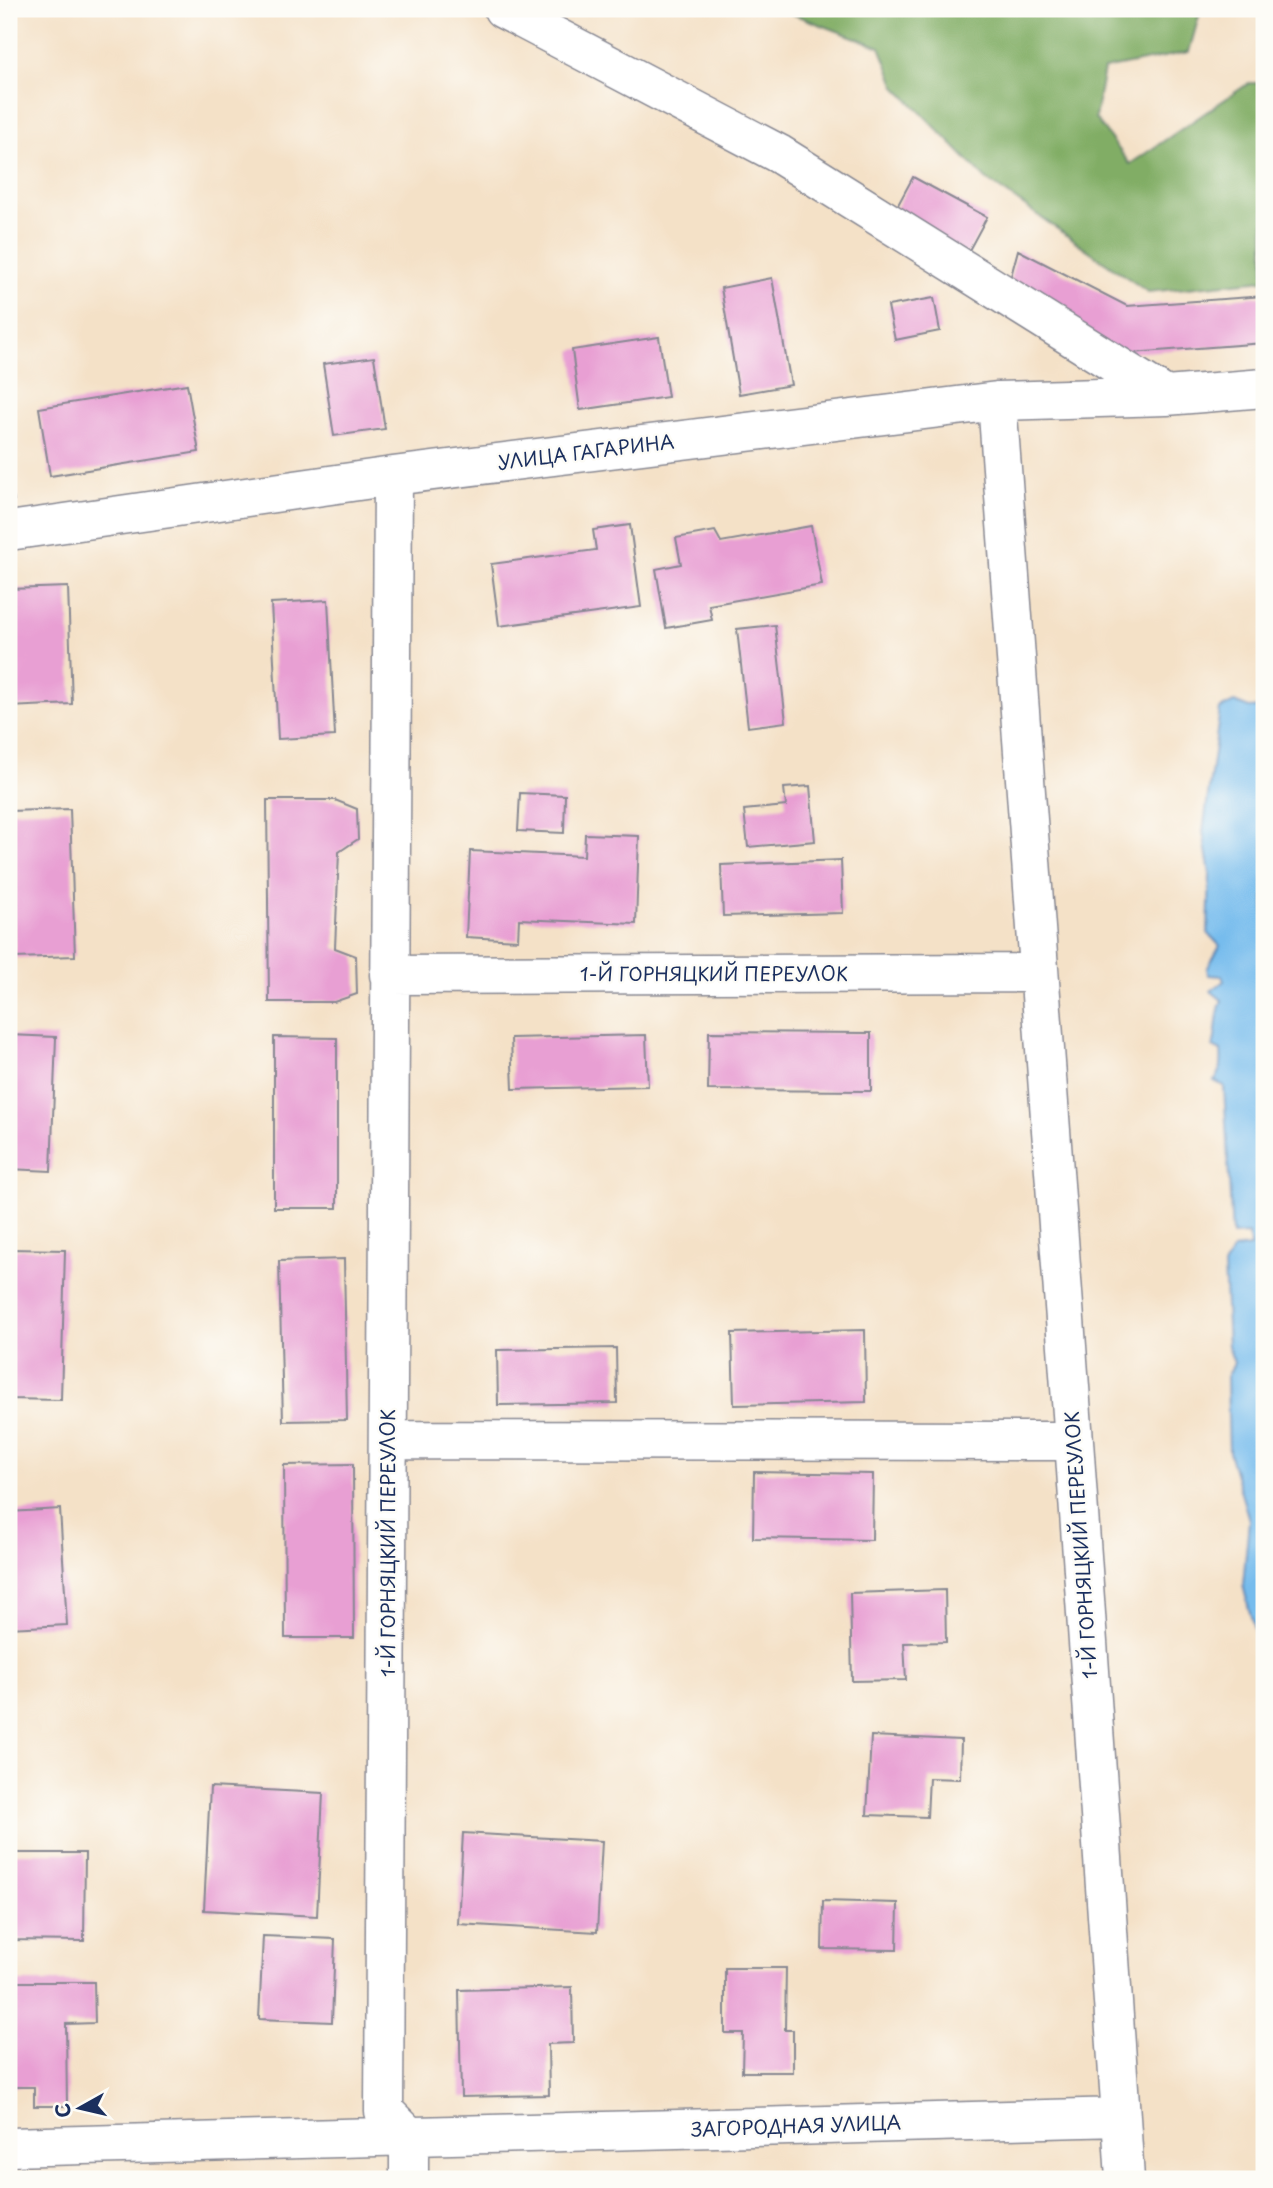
<svg xmlns="http://www.w3.org/2000/svg" width="1273" height="2188" font-family="'Playpen Sans',sans-serif">
	<rect width="100%" height="100%" fill="#fdfcf7"/>
	<filter id="ink" filterUnits="userSpaceOnUse"><feTurbulence type="fractalNoise" baseFrequency=".0143" numOctaves="2"/><feDisplacementMap in="SourceGraphic" scale="14" xChannelSelector="R" yChannelSelector="G"/><feConvolveMatrix kernelMatrix="1 2 1 2 8 2 1 2 1" color-interpolation-filters="sRGB"/></filter>
	<filter id="wash" filterUnits="userSpaceOnUse"><feTurbulence type="fractalNoise" baseFrequency=".00686" numOctaves="4" result="noise"/><feDisplacementMap in="SourceGraphic" scale="28" xChannelSelector="R" yChannelSelector="G"/><feGaussianBlur stdDeviation="1.57" result="paint"/><feColorMatrix in="noise" values="0 0 0 0 0 0 0 0 0 0 0 0 0 0 0 0 0 1.4 0 .05"/><feComposite in="paint" operator="in"/></filter>
	<g filter="url(#wash)">
		<rect width="100%" height="100%" fill="#f4e1c7"/>
		<!-- forest -->
		<path fill="#81ad65" stroke="#4e6e62" stroke-width="2" d="M779 9H1201L1189 52 1104 69 1095 118 1130 164 1249 83H1264V280L1148 292 986 179 896 87 880 47Z"/>
		<!-- water -->
		<path fill="#76bced" stroke="#4876a6" stroke-width="2" d="M1234 702 1249 708 1264 707V1669L1243 1585 1249 1520 1229 1452 1227 1377 1234 1363 1228 1346 1224 1266 1233 1249 1250 1247 1249 1234 1232 1235 1224 1086 1214 1081C1222 1074 1222 1061 1221 1051L1213 1047C1218 1030 1215 1016 1222 1000L1211 991 1224 981 1222 976 1209 975 1207 969 1220 946 1208 933 1210 874 1203 832 1220 709Z"/>
		<g id="blocks">
			<!-- building -->
			<path fill="#e89fd3" d="M913 177 987 217 967 254 893 214Z
				M1018 250 1127 306 1264 296V343L1118 354 1007 291Z
				M772 278 791 385 739 394 721 288Z
				M934 298 940 331 895 340 888 306Z
				M659 337 668 397 580 410 572 350Z
				M374 357 385 429 334 436 323 364Z
				M187 384 199 452 50 476 39 408Z
				M9 478 14 500 9 501Z
				M630 525 641 607 499 626 491 564 596 550 593 530Z
				M811 526 822 585 709 605 712 620 666 628 656 569 681 564 676 538 715 531 721 542Z
				M68 587 72 704 9 707V589Z
				M328 600 335 736 278 739 271 603Z
				M775 625 786 722 748 727 737 629Z
				M810 786 815 841 748 847 744 810 786 806 784 788Z
				M520 793 565 795 564 833 518 831Z
				M267 800H335L357 809 358 839 339 852 335 948 356 956 357 994 334 1002H269Z
				M70 809 75 956 15 958 9 811Z
				M585 834 639 836 636 924 519 919 518 940 466 937 470 851 584 856Z
				M841 860 843 913 723 916 721 865Z
				M709 1032 871 1033V1091L708 1090Z
				M9 1035 56 1037 51 1171 9 1169Z
				M646 1035 648 1086 513 1089 511 1038Z
				M274 1037 337 1038V1208H274Z
				M9 1249 65 1250 61 1400 9 1399Z
				M344 1259 347 1420 283 1421 279 1261Z
				M865 1330 866 1402 734 1405 732 1333Z
				M616 1348 617 1403 498 1405 497 1350Z
				M353 1464 354 1638H285L284 1465Z
				M754 1472 873 1474 872 1540 753 1538Z
				M60 1509 67 1625 9 1628V1512Z
				M945 1590 946 1642 904 1643 906 1680 852 1681 850 1593Z
				M871 1736 961 1740 960 1779 929 1778 927 1817 867 1815Z
				M210 1787 323 1793 317 1916 204 1910Z
				M463 1833 602 1841 597 1932 458 1924Z
				M9 1853H85L84 1941 9 1940Z
				M823 1901 898 1903 897 1950 822 1949Z
				M263 1936 335 1939 332 2022 259 2019Z
				M725 1968H786L785 2030H793V2072H742L743 2033H725Z
				M9 1982H94L95 2023 66 2024 67 2106H34V2087H9Z
				M572 1987 573 2043 548 2044 549 2095 461 2097 459 1990Z"/>
		</g>
	</g>
	<g filter="url(#ink)">
		<use href="#blocks" fill-opacity="0" stroke="#888892" stroke-width="2"/>
		<g fill="none" stroke-linecap="round" stroke-linejoin="round">
			<!-- minor casing -->
			<g stroke="#888892" stroke-width="41">
				<path id="minor" d="M503 9 779 154 1166 396
					M997 401 1074 1441 1121 2117
					M393 476 384 2111 409 2136V2179
					M9 531 393 476 997 401 1166 396 1264 388
					M389 975 1039 973
					M390 1440 1074 1441
					M9 2147 1121 2117 1125 2179"/>
			</g>
			<!-- minor -->
			<use href="#minor" stroke="#fff" stroke-width="38"/>
		</g>
	</g>
	<g text-anchor="middle" stroke-width="5" stroke-linejoin="round" paint-order="stroke">
		<!-- street labels -->
		<g font-size="19" fill="#1b2f5e" stroke="#fdfcf7">
			<text transform="translate(586 452) rotate(-7)" y="7">УЛИЦА ГАГАРИНА</text>
			<text x="714" y="981">1-Й ГОРНЯЦКИЙ ПЕРЕУЛОК</text>
			<text transform="translate(388 1543) rotate(-90)" y="7">1-Й ГОРНЯЦКИЙ ПЕРЕУЛОК</text>
			<text transform="translate(1081 1545) rotate(-94)" y="7">1-Й ГОРНЯЦКИЙ ПЕРЕУЛОК</text>
			<text transform="translate(796 2126) rotate(-2)" y="7">ЗАГОРОДНАЯ УЛИЦА</text>
		</g>
	</g>
	<!-- margin -->
	<rect width="1273" height="2188" fill="none" stroke="#fdfcf7" stroke-width="35"/>
	<!-- north arrow -->
	<g transform="translate(80 2108) rotate(262)" stroke="#fdfcf7" stroke-width="5" paint-order="stroke">
	<path d="M0-5L12 26L0 18L-12 26Z" fill="#1b2f5e"/>
	<text y="-10" font-size="19" font-weight="bold" text-anchor="middle" fill="#1b2f5e">С</text>
	</g>
</svg>
